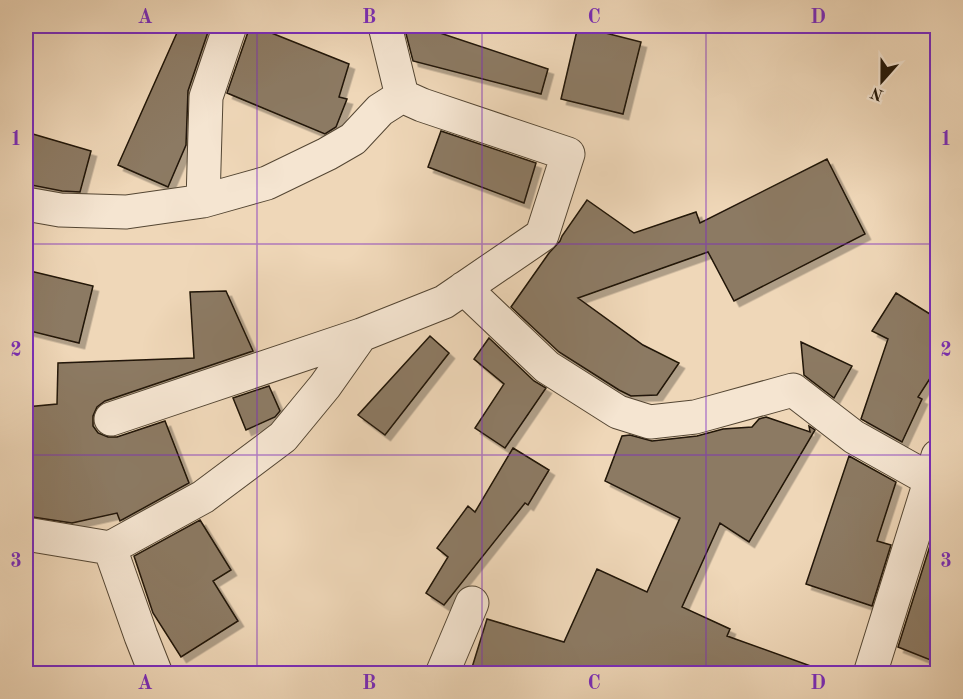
<svg xmlns="http://www.w3.org/2000/svg" width="963" height="699" font-family="'Old Standard TT',serif">
	<defs>
		<filter id="shadow"><feDropShadow dx="5.5" dy="5.5" stdDeviation="0" flood-color="#0004"/></filter>
	</defs>
	<rect width="100%" height="100%" fill="#efd7b8"/>
	<filter id="stains"><feTurbulence type="fractalNoise" baseFrequency=".00333" numOctaves="4"/><feColorMatrix values="0 0 0 0 .2 0 0 0 0 .09 0 0 0 0 .02 0 0 0 .5 -.17"/></filter>
	<radialGradient id="worn" r=".72"><stop offset=".6" stop-color="#630" stop-opacity="0"/><stop offset="1" stop-color="#630" stop-opacity=".3"/></radialGradient>
	<!-- building -->
	<path fill="#8c7a63" stroke="#201507" stroke-width="1.5" filter="url(#shadow)" d="M180 26H210L188 91 186 145 168 187 118 165Z
		M248 26H254L349 64 339 97 347 99 336 127 325 134 227 93 248 32Z
		M404 26H419L548 69 541 94 413 61Z
		M578 26 641 42 623 114 561 99Z
		M441 131 536 163 524 203 428 167Z
		M26 132 91 151 80 192 62 191 26 184Z
		M827 159 865 234 734 301 708 252 578 298 643 345 679 363 657 395 631 396 619 390 559 352 511 307 549 253 560 241 562 236 587 200 634 233 696 212 700 223Z
		M26 270 93 286 79 343 26 330Z
		M226 291 253 351 105 401 97 407 93 416V426L98 433 108 437H117L165 421 189 483 120 521 117 513 72 523 26 516V407L57 404 58 363 194 358 190 292Z
		M896 293 938 319V366L918 397 922 399 902 442 861 419 888 339 872 331Z
		M430 336 449 353 385 435 358 415Z
		M489 338 534 381 546 388 505 448 475 428 504 384 474 359Z
		M801 342 852 366 834 398 804 375Z
		M269 386 280 411 275 417 246 430 233 398Z
		M766 417 810 432 809 426 815 430 749 542 720 523 682 607 730 629 727 636 819 669 818 674H470L487 619 564 642 597 569 647 592 680 518 605 481 622 436 630 435 652 441 697 436 723 429 752 427 759 419Z
		M513 448 549 470 528 505 525 503 444 605 426 593 448 557 437 548 468 506 475 512Z
		M849 456 896 482 877 541 891 545 872 606 806 584Z
		M200 520 231 570 213 581 238 621 181 657 153 613 134 556Z
		M934 533H938V663L898 647Z"/>
	<g fill="none" stroke-linecap="round" stroke-linejoin="round">
		<!-- minor casing -->
		<g stroke="#544633" stroke-width="35">
			<path id="minor" d="M385 26 402 96
				M203 201 206 97 230 26
				M26 204 60 210 126 212 203 201 267 183 327 154 353 139 380 110 402 96
				M464 288 547 367 618 412 650 422 695 417 793 390 854 437 929 479
				M111 419 361 335
				M26 534 110 548 203 497 283 437 325 386 361 335 444 302 542 235 568 154 422 105 402 96
				M110 548 141 636 156 674
				M442 674 472 603
				M870 674 938 456"/>
		</g>
		<!-- minor -->
		<use href="#minor" stroke="#f5e5d1" stroke-width="33"/>
	</g>
	<!-- grid -->
	<path fill="none" stroke="#7b2cbf" stroke-width="1.5" stroke-opacity="0.55" d="M257 26V674M482 26V674M706 26V674M26 244H938M26 455H938"/>
	<!-- margin -->
	<rect width="963" height="699" fill="none" stroke="#efd7b8" stroke-width="66"/>
	<!-- north arrow -->
	<g transform="translate(882 81) rotate(201)" stroke="#f5e5d1" stroke-width="4.5" paint-order="stroke">
	<path d="M0-4.5L10 22L0 15L-10 22Z" fill="#201507"/>
	<text y="-9" font-size="16" font-weight="bold" text-anchor="middle" fill="#201507">N</text>
	</g>
	<rect x="33" y="33" width="897" height="633" fill="none" stroke="#7b2cbf" stroke-width="2"/>
	<g font-size="20" text-anchor="middle" font-weight="bold" fill="#7b2cbf">
		<text x="145" y="23">A</text>
		<text x="369" y="23">B</text>
		<text x="594" y="23">C</text>
		<text x="818" y="23">D</text>
		<text x="16" y="145">1</text>
		<text x="946" y="145">1</text>
		<text x="16" y="356">2</text>
		<text x="946" y="356">2</text>
		<text x="16" y="567">3</text>
		<text x="946" y="567">3</text>
		<text x="145" y="689">A</text>
		<text x="369" y="689">B</text>
		<text x="594" y="689">C</text>
		<text x="818" y="689">D</text>
	</g>
	<rect width="100%" height="100%" filter="url(#stains)"/>
	<rect width="100%" height="100%" fill="url(#worn)"/>
</svg>
